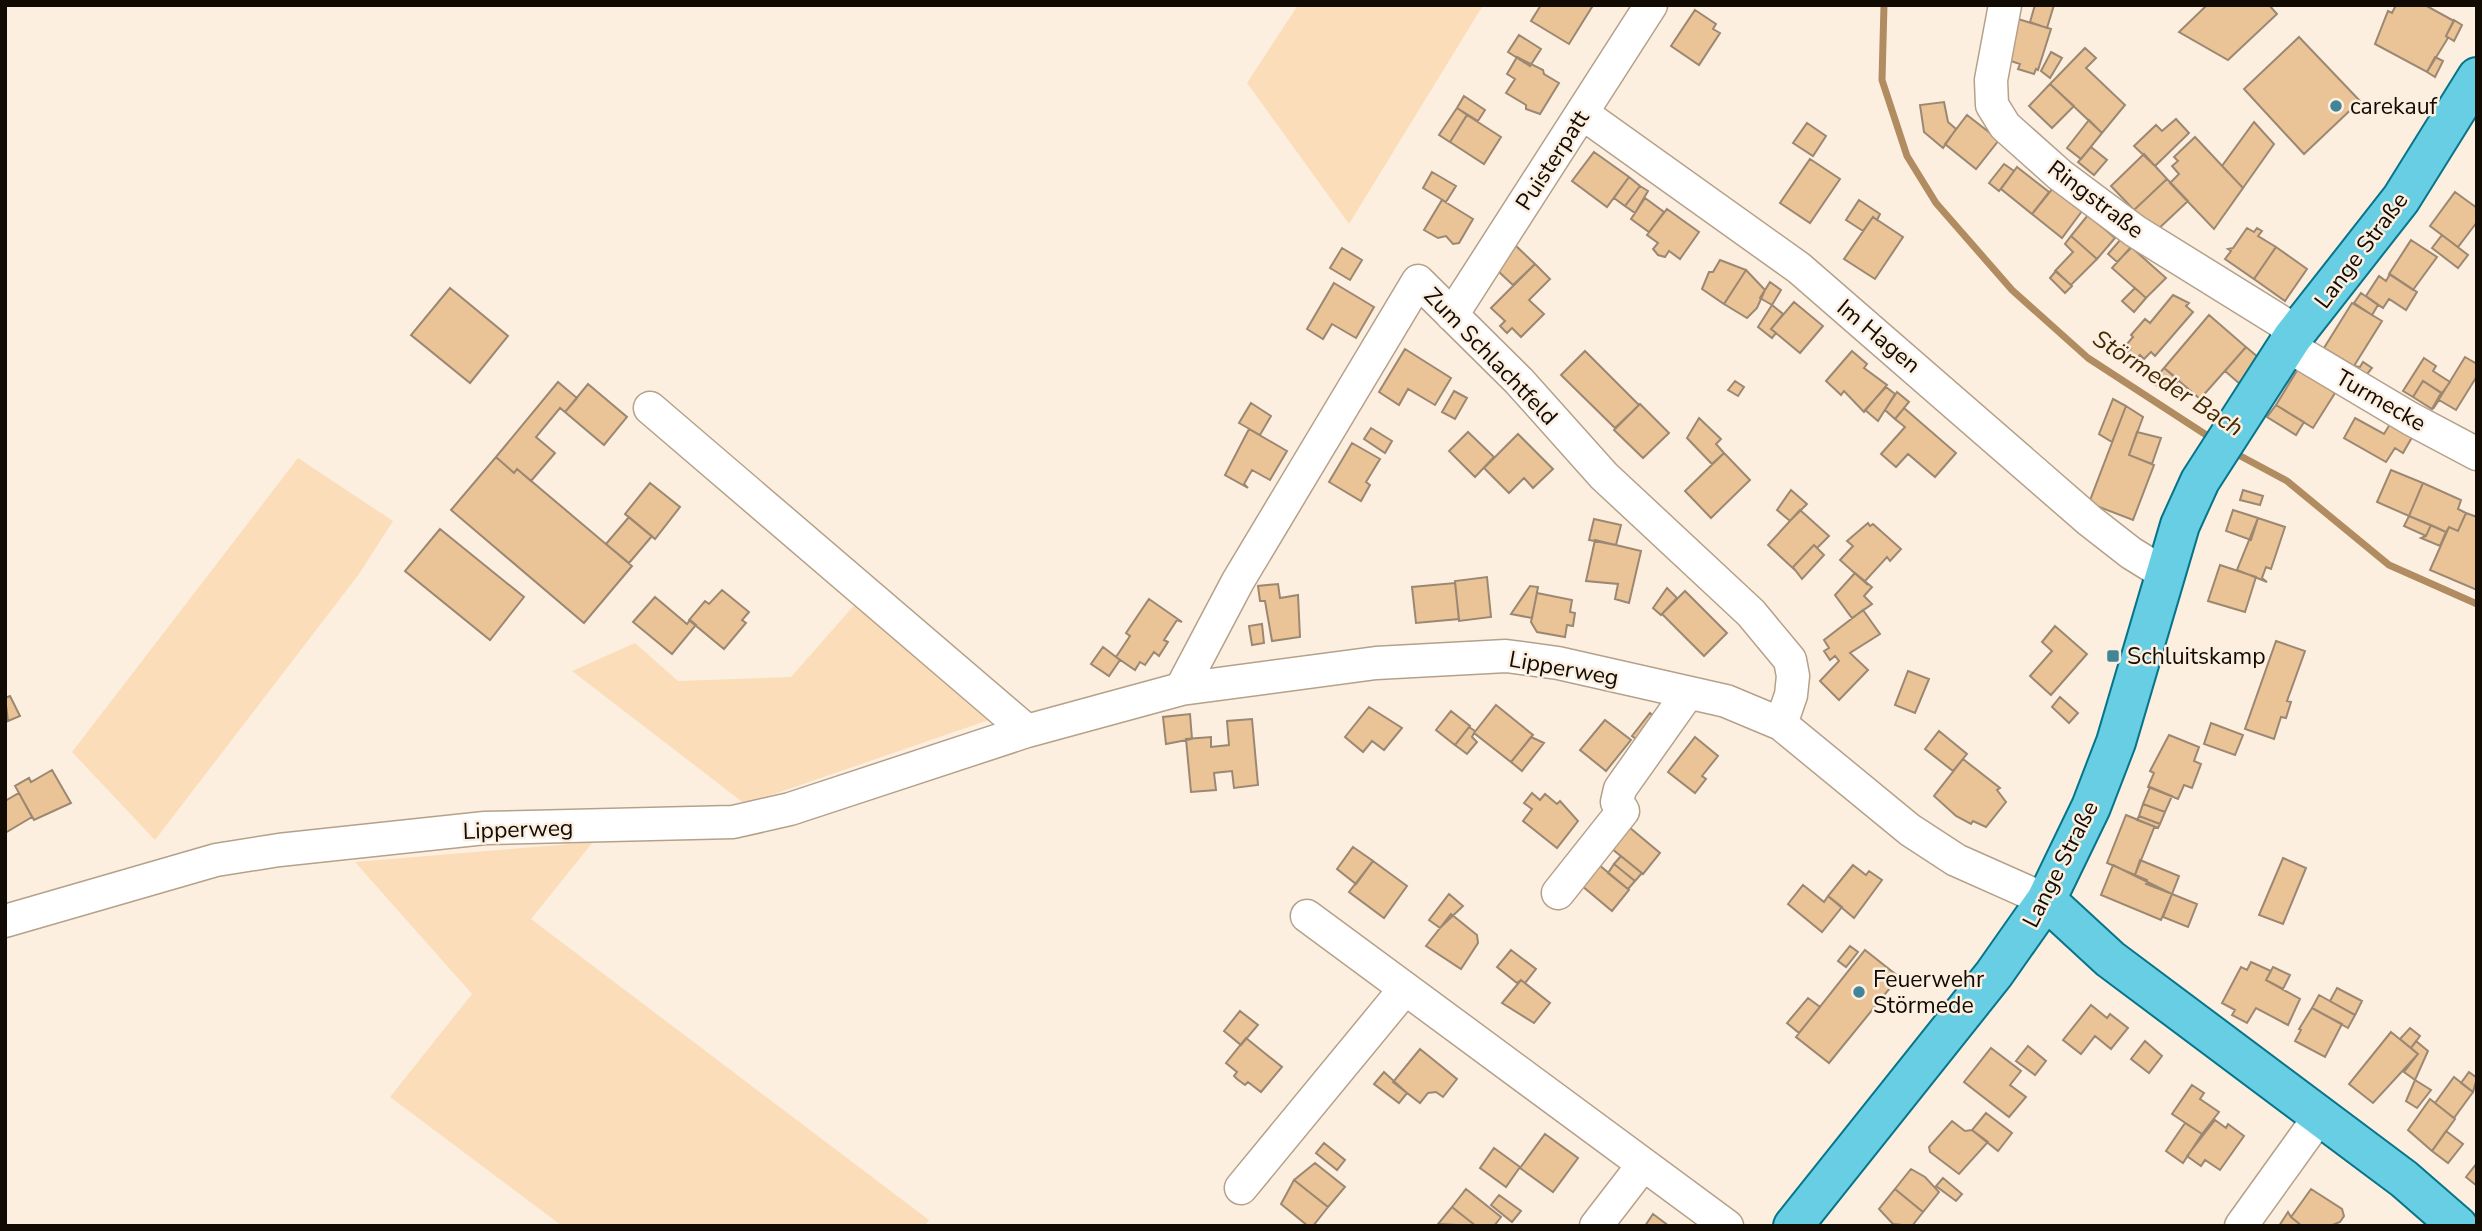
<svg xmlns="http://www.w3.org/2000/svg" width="2482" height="1231" font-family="'Nunito Sans',sans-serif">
	<rect width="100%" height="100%" fill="#fcefe0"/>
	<!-- green -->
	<path fill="#fbddb9" d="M1298 5 1482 7 1349 224 1247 83Z
		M298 458 393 521 359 574 155 840 72 752Z
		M857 602 992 719 745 804 572 671 635 643 678 681 791 677Z
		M593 842 531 919 929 1220 925 1226H562L390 1097 472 994 355 862Z"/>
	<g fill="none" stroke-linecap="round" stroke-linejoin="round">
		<!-- stream -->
		<path stroke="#b18c60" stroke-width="7" d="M1884 5 1882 80 1907 156 1936 203 2012 290 2088 358 2214 440
			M2233 452 2287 481 2389 565 2477 604"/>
	</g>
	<!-- building -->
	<path fill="#eac396" stroke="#9c8872" stroke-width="2" d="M1541 5H1589L1592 7 1569 44 1531 21Z
		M2035 5H2054L2047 28 2030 22Z
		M2207 5H2269L2277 14 2228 60 2179 32Z
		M2396 5H2425L2454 21 2446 36 2448 38 2427 72 2375 44 2388 11 2392 13Z
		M1695 10 1716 24 1713 29 1720 33 1699 65 1671 46Z
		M2018 19 2051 29 2038 70 2036 69 2034 74 2018 69 2020 64 2005 59Z
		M2454 20 2462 25 2454 41 2446 36Z
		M1519 35 1541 49 1530 66 1508 52Z
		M2299 37 2360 101 2304 154 2244 89Z
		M2085 48 2096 58 2086 68 2125 105 2102 133 2050 84Z
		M2051 52 2062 58 2050 78 2041 71Z
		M1517 57 1543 70 1544 74 1559 83 1540 114 1526 109V105L1506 93 1515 79 1507 74Z
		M2435 57 2443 61 2435 77 2427 72Z
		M2050 84 2074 106 2052 128 2029 106Z
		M1464 96 1485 110 1478 121 1457 108Z
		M1944 102 1948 122 1956 129 1943 148 1924 132 1920 105Z
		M1457 108 1467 115 1450 142 1439 135Z
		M1467 115 1501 137 1484 164 1450 142Z
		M1967 115 1999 140 1976 169 1945 144Z
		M2176 119 2189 133 2155 166 2134 146 2156 125 2162 131Z
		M2089 120 2102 133 2081 159 2067 148Z
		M2254 122 2274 144 2243 188 2222 166Z
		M1807 123 1826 136 1813 156 1793 143Z
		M2195 137 2243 188 2214 229 2170 183 2179 174 2172 166 2178 161 2174 157Z
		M2091 147 2107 160 2094 175 2078 162Z
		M1594 152 1629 177 1607 207 1572 181Z
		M2144 154 2167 179 2134 210 2111 186Z
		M1810 159 1840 179 1810 223 1780 203Z
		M2004 164 2014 171 1999 191 1989 183Z
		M2017 167 2049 192 2032 214 2001 189Z
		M1432 172 1456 186 1446 202 1423 188Z
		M1629 177 1640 186 1625 206 1614 198Z
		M2167 179 2188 201 2155 232 2134 210Z
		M1640 186 1648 191 1635 213 1625 206Z
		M2053 188 2082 211 2062 238 2032 214Z
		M2455 192 2477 208V222L2458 247 2430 226Z
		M1645 198 1664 212 1649 232 1631 219Z
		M1442 200 1473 219 1459 243 1453 244 1446 236 1438 238 1424 230Z
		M1859 200 1880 214 1877 220 1873 217 1863 231 1846 220Z
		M1667 209 1699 232 1680 259 1669 251 1665 257 1658 255 1653 249 1658 243 1647 235Z
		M2088 215 2115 238 2097 259 2071 236Z
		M1873 217 1903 237 1875 279 1844 259Z
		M2247 228 2254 232 2257 228 2262 231 2258 236 2276 247 2254 279 2225 259 2231 251 2228 249 2233 248Z
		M2442 235 2468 255 2458 268 2432 248Z
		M2071 236 2097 259 2071 285 2055 271 2073 252 2065 244Z
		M2121 239 2131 248 2117 262 2108 254Z
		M2411 240 2437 257 2413 290 2389 274Z
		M1515 245 1535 264 1513 285 1498 271Z
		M2131 247 2166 278 2146 298 2112 268Z
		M2276 247 2307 269 2285 301 2254 279Z
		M1342 248 1362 260 1350 280 1330 268Z
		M1720 260 1746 270 1724 304 1702 289 1709 272H1713Z
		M1535 264 1550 279 1529 300 1544 314 1521 337 1512 328 1507 333 1500 326 1505 321 1491 308Z
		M1746 270 1765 290 1757 308 1747 318 1724 304Z
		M2056 271 2072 286 2065 293 2050 278Z
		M2390 274 2417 292 2406 310 2389 299 2383 308 2366 296 2379 276 2386 281Z
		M1770 282 1781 290 1772 305 1760 298Z
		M1334 283 1374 307 1356 338 1332 324 1323 339 1307 329Z
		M450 288 508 336 470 383 411 335Z
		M2135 288 2146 298 2134 312 2122 301Z
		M2361 293 2378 305 2372 315 2354 303Z
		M2173 295 2189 303 2186 306 2193 312 2155 356 2151 352 2144 359 2140 355 2136 359 2128 352 2131 348 2127 344 2133 337 2131 335 2145 319 2150 323Z
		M1794 302 1823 326 1800 353 1771 329Z
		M2352 303 2382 321 2354 366 2324 348Z
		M1772 305 1783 314 1771 329 1776 333 1772 338 1758 327Z
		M2209 315 2246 347 2200 399 2164 368Z
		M2246 347 2259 358 2241 385 2225 371Z
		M1405 349 1451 378 1435 405 1408 389 1399 405 1379 392Z
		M1585 351 1639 405 1615 428 1561 375Z
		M1852 351 1867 364 1864 368 1887 385 1864 412 1844 391 1841 395 1826 381Z
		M2465 357 2477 364V376L2456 410 2439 400 2433 409Z
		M2424 358 2436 366 2433 371 2450 382 2442 393 2423 381 2413 397 2403 391Z
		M2344 360 2354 366 2360 367 2363 362 2372 368 2363 379 2342 363Z
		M2164 368 2179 380 2171 391 2151 383Z
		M2298 369 2335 393 2313 428 2276 405Z
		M1735 381 1744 387 1738 396 1728 390Z
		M2423 381 2441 393 2432 409 2413 397Z
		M558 382 577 398 565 412 560 408 536 437 555 453 531 481 517 469 514 473 496 457Z
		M588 384 627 417 604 445 565 412Z
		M1886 387 1895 394 1878 421 1865 410Z
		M1454 391 1467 398 1455 419 1442 412Z
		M1897 392 1909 402 1895 419 1885 410Z
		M2113 399 2126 406 2112 442 2099 434Z
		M1251 403 1271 416 1260 435 1239 423Z
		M1640 404 1669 433 1643 458 1614 430Z
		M2276 405 2304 422 2296 435 2267 417Z
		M2126 406 2143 417 2129 455 2154 465 2133 520 2089 503Z
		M1904 408 1956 453 1935 477 1908 454 1896 467 1881 454 1905 427 1895 419Z
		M1699 418 1721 439 1716 444 1724 453 1712 464 1687 438Z
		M2355 418 2384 434 2393 419 2415 432 2403 453 2395 448 2386 462 2344 438Z
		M1371 428 1392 441 1385 453 1364 439Z
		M1249 429 1287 451 1270 480 1252 470 1244 484 1248 488 1225 475Z
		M1468 432 1494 457 1475 477 1449 451Z
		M2137 432 2161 438 2152 464 2129 455Z
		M1518 434 1553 469 1533 488 1524 478 1509 493 1484 468Z
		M1352 443 1380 459 1366 482 1370 485 1361 501 1329 482Z
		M1724 453 1750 480 1711 518 1685 491Z
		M496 457 514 473 517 469 632 566 584 623 451 510Z
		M2391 470 2423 483 2409 516 2377 502Z
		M650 483 680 507 655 539 625 514Z
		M2423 483 2461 500 2458 509 2466 513 2458 531 2449 527 2446 532 2409 516Z
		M1791 490 1807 504 1790 521 1777 510Z
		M2243 490 2263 496 2260 505 2240 500Z
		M1800 510 1829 536 1817 548 1814 545 1793 567 1796 571 1768 545Z
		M2233 510 2258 518 2251 540 2226 531Z
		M2466 513 2477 517V590L2430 570 2449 527 2458 531Z
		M2409 516 2431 525 2426 536 2404 526Z
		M629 517 652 536 629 563 606 544Z
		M2258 518 2285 527 2271 569 2266 567 2262 578 2267 582 2237 570Z
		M1594 519 1621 525 1616 545 1589 540Z
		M1868 523 1870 526 1873 524 1901 549 1890 561 1887 557 1865 581 1868 585 1840 560 1853 546 1847 541Z
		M2431 525 2446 532 2440 546 2421 538 2426 536Z
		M440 529 524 597 490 640 405 571Z
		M1595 540 1641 551 1629 603 1615 599 1618 584 1586 581Z
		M1814 545 1824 555 1802 579 1793 567Z
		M2220 565 2256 577 2245 612 2208 601Z
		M1855 573 1872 587 1864 596 1872 604 1852 618 1835 595Z
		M1487 577 1491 617 1459 621 1455 581Z
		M1455 583 1459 619 1416 623 1412 587Z
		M1278 584 1280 598 1298 595 1300 637 1272 641 1265 601H1260L1258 586Z
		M1530 586 1538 587 1532 618 1511 614Z
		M1667 588 1677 598 1661 615 1653 608Z
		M722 590 749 612 742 620 746 623 724 649 689 620 705 601 709 604Z
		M1685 591 1727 633 1704 656 1662 614Z
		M1537 593 1572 600 1570 612 1575 613 1573 626 1567 625 1565 637 1537 632 1531 622Z
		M655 597 687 624 690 620 696 625 672 654 633 622Z
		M1149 599 1182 622 1177 620 1164 640 1168 642 1159 656 1154 652 1145 665 1140 662 1135 670 1116 657 1130 636 1126 633Z
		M1863 610 1880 634 1850 653 1868 670 1839 700 1820 681 1839 661 1835 656 1830 660 1824 651 1829 648 1824 640Z
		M1262 624 1264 643 1252 645 1249 626Z
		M2055 626 2087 654 2051 695 2030 676 2052 651 2042 642Z
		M2276 641 2305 651 2287 701 2291 702 2286 718 2281 717 2274 739 2245 729Z
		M1103 647 1120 660 1109 676 1091 664Z
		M1908 671 1929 679 1915 713 1895 705Z
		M10 696 20 716 8 721 5 698Z
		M2060 697 2078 713 2069 723 2052 707Z
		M1496 705 1533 735 1511 762 1474 733Z
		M1369 707 1402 728 1384 750 1372 741 1363 752 1345 737Z
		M1451 711 1470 726 1455 745 1436 730Z
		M1650 713 1662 722 1644 745 1632 736Z
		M1190 714 1192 739 1166 744 1163 717Z
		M1252 719 1258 785 1234 788 1232 771 1214 773 1216 790 1191 792 1186 739 1211 737V747L1229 745 1227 721Z
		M1605 720 1631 740 1606 771 1580 750Z
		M2211 723 2243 735 2235 755 2204 744Z
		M1469 727 1475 731 1472 737 1477 742 1467 754 1455 745Z
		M1939 731 1967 754 1953 771 1925 749Z
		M2169 735 2199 747 2194 761 2201 764 2192 788 2184 785 2178 799 2148 787 2154 773 2150 771Z
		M1531 737 1544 743 1522 771 1511 762Z
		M1695 737 1718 756 1702 776 1706 779 1695 793 1668 772Z
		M1963 759 2000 788 1997 790 2006 802 1986 827 1973 821 1971 824 1956 816 1934 796Z
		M52 770 71 803 34 820 15 786 29 778 31 782Z
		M2150 787 2172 796 2165 812 2143 804Z
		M19 793 32 817 5 833V801Z
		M1532 793 1540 800 1545 794 1557 804 1560 801 1578 821 1557 848 1523 821 1532 809 1524 803Z
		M2143 804 2165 812 2160 824 2139 816Z
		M2126 815 2158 828H2154L2135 875 2107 863Z
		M2139 816 2160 824 2158 828 2137 820Z
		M1629 827 1660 853 1643 874 1611 848Z
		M1353 847 1373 861 1356 884 1337 869Z
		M1621 856 1642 873 1635 881 1614 864Z
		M2283 858 2306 868 2283 924 2259 915Z
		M2140 860 2179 876 2172 894 2146 884 2147 880 2135 875Z
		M1373 861 1407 886 1384 918 1349 892Z
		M1598 864 1629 890 1612 911 1581 885Z
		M1614 864 1635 881 1628 889 1608 873Z
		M1853 865 1866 875 1869 871 1882 880 1854 918 1828 896Z
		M2113 865 2172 894 2161 920 2101 895Z
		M1803 885 1824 902 1828 896 1842 907 1822 932 1788 904Z
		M1449 894 1463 906 1440 928 1429 920Z
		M2172 894 2197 904 2188 927 2163 917Z
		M1451 914 1477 935 1478 943 1461 969 1426 946Z
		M1850 946 1858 952 1846 967 1838 961Z
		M1511 950 1536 969 1525 983 1521 980 1517 983 1497 967Z
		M1865 950 1899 977 1829 1063 1796 1037Z
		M2251 962 2271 971 2266 980 2300 999 2288 1025 2256 1008 2247 1023 2232 1015 2235 1010 2222 1003 2241 967 2247 970Z
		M2273 967 2290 975 2283 989 2266 980Z
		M1521 980 1550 1003 1534 1023 1502 1003Z
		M2337 988 2362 1001 2355 1015 2330 1001Z
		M2319 995 2355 1015 2348 1028 2312 1008Z
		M1808 998 1820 1007 1799 1033 1787 1023Z
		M2091 1005 2107 1018 2110 1014 2128 1028 2111 1049 2095 1036 2081 1054 2063 1040Z
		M2312 1008 2342 1024 2325 1057 2295 1041 2301 1030 2299 1029Z
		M1240 1011 1258 1025 1241 1045 1224 1031Z
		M2410 1028 2420 1036 2411 1048 2400 1039Z
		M2391 1032 2418 1054 2373 1103 2349 1084Z
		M1246 1038 1282 1067 1261 1092 1248 1082 1245 1085 1237 1079 1234 1076 1237 1072 1226 1063Z
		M2145 1041 2162 1056 2149 1073 2131 1059Z
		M2416 1041 2428 1051 2415 1080 2404 1072 2418 1054 2411 1048Z
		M2028 1046 2046 1061 2035 1075 2016 1061Z
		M1991 1048 2021 1071 2010 1085 2026 1097 2009 1117 1964 1082Z
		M1420 1049 1457 1079 1443 1097 1436 1092 1428 1093 1420 1103 1393 1082Z
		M1384 1072 1407 1093 1399 1103 1374 1084Z
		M2469 1072 2477 1078 2473 1092 2461 1083Z
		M2454 1077 2473 1092 2454 1118 2435 1103Z
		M2415 1080 2431 1090 2417 1108 2406 1101Z
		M2192 1085 2204 1093 2200 1099 2219 1112 2202 1134 2172 1114Z
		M2430 1099 2455 1119 2432 1151 2408 1130Z
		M1986 1113 2012 1133 1998 1151 1972 1130Z
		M2215 1120 2226 1128 2228 1124 2244 1136 2220 1170 2205 1160 2201 1166 2187 1156Z
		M1952 1121 1965 1131 1972 1130 1988 1142 1959 1174 1930 1152 1929 1147Z
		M2185 1123 2202 1134 2183 1163 2166 1151Z
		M2446 1131 2463 1144 2448 1163 2432 1151Z
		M1545 1134 1578 1158 1553 1192 1520 1168Z
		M1324 1143 1345 1160 1337 1170 1316 1153Z
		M1494 1148 1520 1167 1506 1187 1480 1168Z
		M1315 1163 1345 1187 1328 1207 1294 1180Z
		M2477 1163V1186L2466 1177Z
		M1911 1169 1925 1177 1939 1192 1923 1212 1895 1189Z
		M1943 1178 1962 1194 1956 1201 1936 1186Z
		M1294 1180 1328 1207 1313 1226H1308L1281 1204Z
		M1466 1189 1501 1217 1494 1226H1476L1452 1207Z
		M1895 1189 1923 1212 1912 1226 1893 1224 1879 1209Z
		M2311 1189 2342 1209 2344 1216 2340 1222 2330 1226H2302L2291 1217Z
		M1499 1195 1521 1211 1512 1222 1491 1205Z
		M1452 1207 1476 1226 1438 1224Z
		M2288 1212 2291 1217 2302 1226H2279Z
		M1653 1214 1669 1226H1645Z"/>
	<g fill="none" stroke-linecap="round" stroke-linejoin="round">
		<!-- minor casing -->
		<g stroke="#b5a18a" stroke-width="35">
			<path id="minor" d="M2005 5 1991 80 1992 105 2005 126 2060 175 2135 231 2283 323 2300 353 2411 419 2477 454
				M1582 113 1799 268 2090 521 2131 553 2165 574
				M1452 315 1651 5
				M650 408 1027 731
				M1181 689 1238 581 1418 281 1519 381 1604 476 1751 613 1790 660 1793 676 1791 695 1781 724
				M1558 893 1623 811 1617 802 1620 789 1688 693
				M1307 916 1727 1226
				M5 921 216 860 279 850 485 828 733 822 790 809 1027 731 1181 689 1376 663 1506 656 1558 663 1726 701 1781 724 1910 830 1956 860 2046 900
				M1241 1188 1404 990
				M1596 1226 1643 1165
				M2241 1226 2320 1116"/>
		</g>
		<!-- major casing -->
		<g stroke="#077489" stroke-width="42">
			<path id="major" d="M2046 900 2110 959 2404 1179 2458 1226
				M1793 1226 1994 974 2046 900 2091 807 2116 742 2180 525 2200 481 2292 338 2401 199 2477 77"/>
		</g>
		<!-- minor -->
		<use href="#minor" stroke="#fff" stroke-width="32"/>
		<!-- major -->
		<use href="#major" stroke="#67cee3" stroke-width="38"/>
	</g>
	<!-- markers -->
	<g fill="#438497" stroke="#fcefe0" stroke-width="2.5">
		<circle cx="2336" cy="106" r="7"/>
		<rect x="2106" y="649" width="14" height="14" rx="3.5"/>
		<circle cx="1859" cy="992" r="7"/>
	</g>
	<g text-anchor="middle" stroke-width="5" stroke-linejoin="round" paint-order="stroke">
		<!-- poi labels -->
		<g font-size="23" fill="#120b04" stroke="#fcefe0" text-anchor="start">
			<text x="2350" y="114">carekauf</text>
			<text x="2127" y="664">Schluitskamp</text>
			<text x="1873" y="987">Feuerwehr<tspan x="1873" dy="26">Störmede</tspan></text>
		</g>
		<!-- street labels -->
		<g font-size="23" fill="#120b04" stroke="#fcefe0">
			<text transform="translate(1552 160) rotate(-57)" y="8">Puisterpatt</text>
			<text transform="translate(2096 199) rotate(37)" y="8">Ringstraße</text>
			<text transform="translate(2361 250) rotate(-53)" y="8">Lange Straße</text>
			<text transform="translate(1879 336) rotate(40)" y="8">Im Hagen</text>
			<text transform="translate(1491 356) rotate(46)" y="8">Zum Schlachtfeld</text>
			<text transform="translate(2381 400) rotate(30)" y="8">Turmecke</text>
			<text transform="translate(1564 668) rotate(10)" y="8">Lipperweg</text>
			<text transform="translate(518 829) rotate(-2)" y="8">Lipperweg</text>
			<text transform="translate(2060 864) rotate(-63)" y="8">Lange Straße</text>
		</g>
		<!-- water labels -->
		<g font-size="24" font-style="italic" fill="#442a04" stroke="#fcefe0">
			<text transform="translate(2168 383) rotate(33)" y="8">Störmeder Bach</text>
		</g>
	</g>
	<!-- border -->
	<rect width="2482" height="1231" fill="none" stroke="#120b04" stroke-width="14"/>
</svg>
